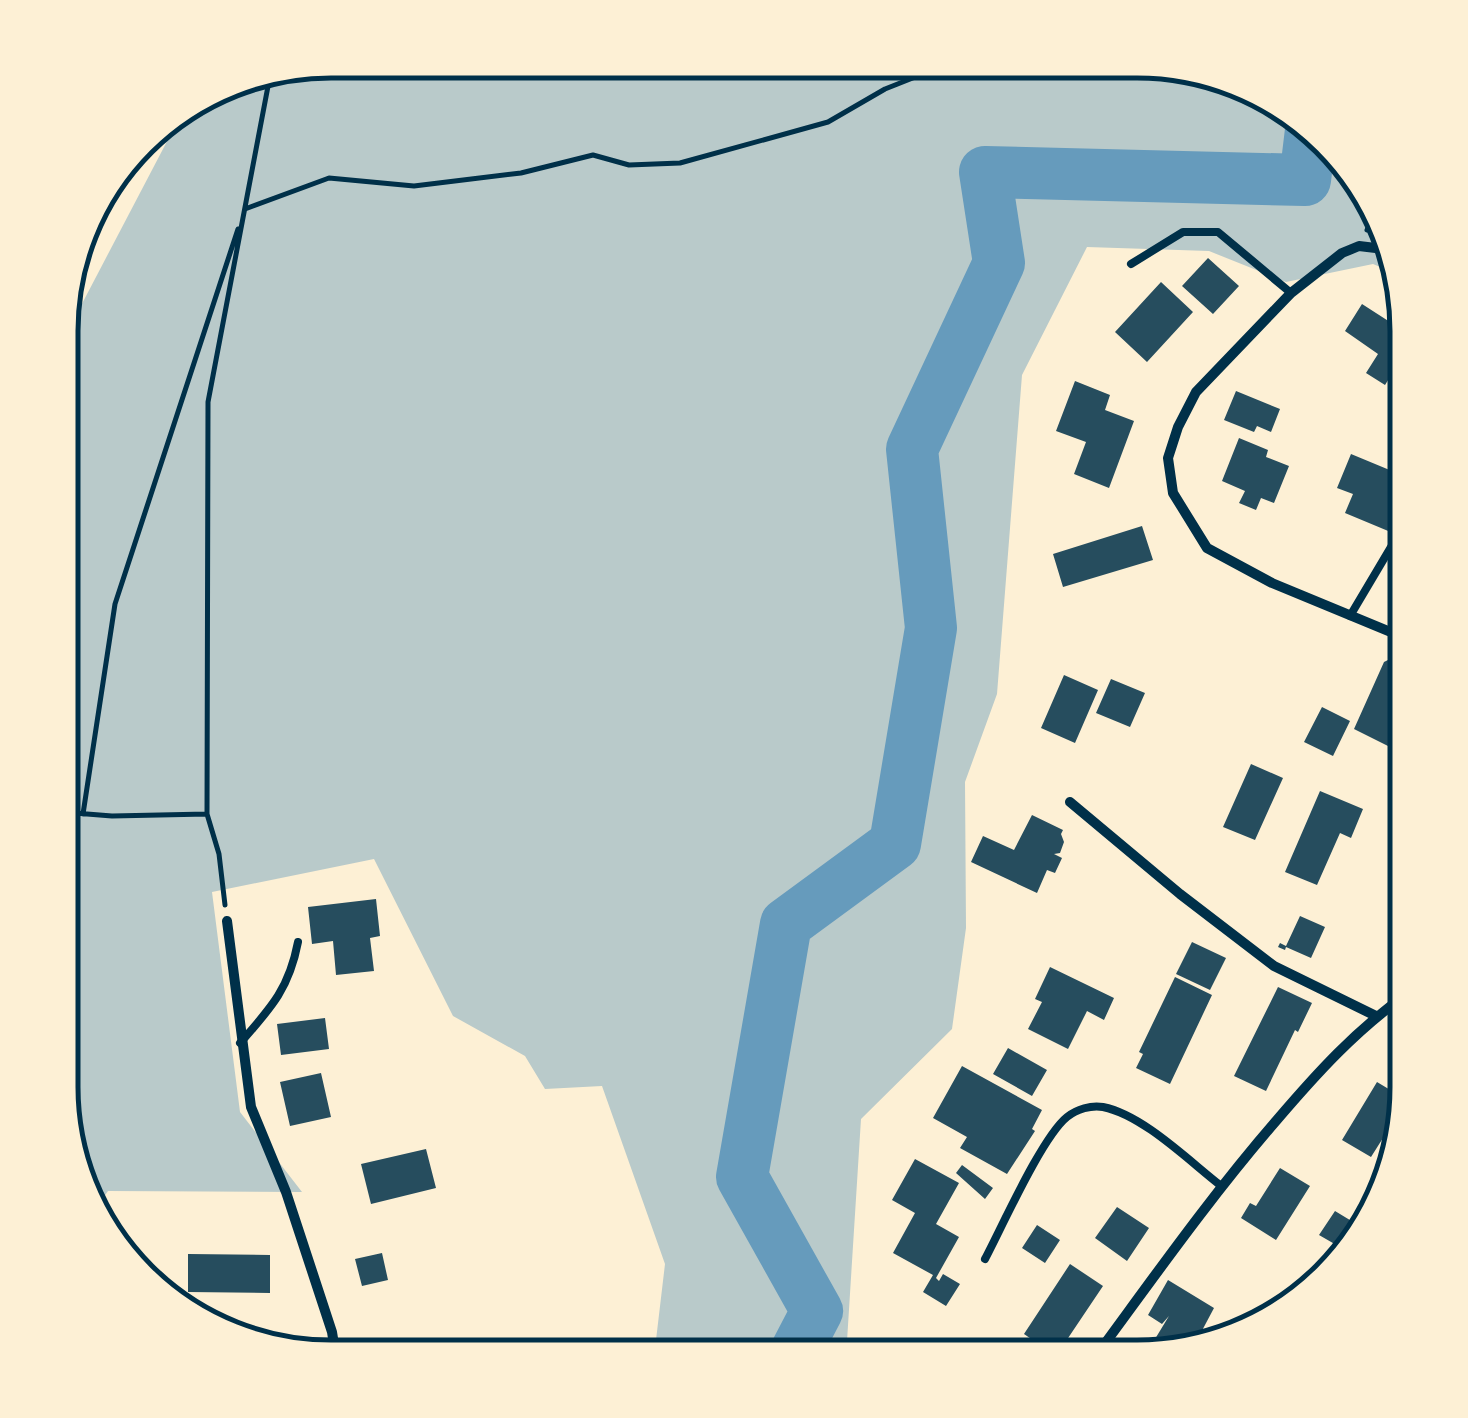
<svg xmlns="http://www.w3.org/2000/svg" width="1468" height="1418" font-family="Jost,sans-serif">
	<rect width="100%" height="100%" fill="#fdf0d5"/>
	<!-- green -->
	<path fill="#b9caca" d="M330 60 1173 62 1272 96 1352 165 1392 272 1373 264 1286 282 1209 251 1087 247 1022 375 997 694 965 782 966 928 952 1029 861 1119 846 1357H654L665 1264 602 1086 545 1089 525 1056 453 1016 374 859 212 892 240 1112 302 1192 108 1191 98 1205 74 1141V319L174 128 179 111 243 75Z"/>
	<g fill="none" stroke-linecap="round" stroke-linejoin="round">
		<!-- river -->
		<path stroke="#669bbc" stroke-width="52" d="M793 1357 817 1311 742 1177 786 924 895 844 931 628 912 449 999 263 985 172 1305 180 1311 130"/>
	</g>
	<!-- building -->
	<path fill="#264d5e" d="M1208 258 1239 286 1213 314 1182 286Z
		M1161 282 1193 312 1147 362 1115 332Z
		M1362 304 1407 333V350L1385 385 1366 373 1378 354 1345 331Z
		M1075 381 1110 395 1105 410 1134 421 1109 488 1074 474 1086 442 1056 431Z
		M1236 391 1280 409 1271 432 1257 426 1254 432 1224 420Z
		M1239 438 1268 450 1266 457 1289 466 1274 503 1261 498 1256 510 1239 503 1245 491 1222 481Z
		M1351 454 1392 471 1394 464 1407 470 1404 476 1407 478V498L1393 533 1345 513 1353 494 1337 488Z
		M1142 526 1153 560 1063 587 1053 554Z
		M1388 660 1407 670V722L1394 749 1354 729 1384 662Z
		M1064 675 1098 690 1075 743 1041 728Z
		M1111 679 1145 693 1130 727 1096 713Z
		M1322 707 1350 721 1333 756 1304 742Z
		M1251 764 1283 778 1255 840 1223 827Z
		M1320 791 1363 809 1351 838 1340 833 1317 885 1285 872Z
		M1032 815 1063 830 1061 834 1064 842 1060 853 1054 854 1062 858 1055 873 1047 870 1037 893 971 862 983 836 1014 850Z
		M376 899 380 936 370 938 374 971 336 975 333 941 312 944 308 907Z
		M1407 906V950L1396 945 1407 921 1401 918Z
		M1300 916 1325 927 1311 958 1286 947 1285 950 1278 947 1280 943 1286 946Z
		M1192 942 1226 958 1210 990 1176 974Z
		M1050 967 1114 998 1104 1020 1087 1011 1068 1049 1028 1029 1042 1002 1035 999Z
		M1175 977 1212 995 1170 1084 1136 1068 1143 1054 1139 1052Z
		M1278 987 1312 1003 1298 1032 1295 1030 1266 1091 1234 1076Z
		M325 1018 329 1049 281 1055 277 1024Z
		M1008 1048 1047 1070 1032 1096 993 1074Z
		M962 1066 1042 1110 1032 1129 1035 1131 1007 1174 960 1148 967 1137 933 1118Z
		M321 1073 331 1117 290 1126 280 1082Z
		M1377 1082 1407 1100 1371 1157 1342 1140Z
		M426 1149 436 1188 371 1204 361 1164Z
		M915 1159 959 1183 936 1224 959 1237 936 1278 939 1281 943 1274 960 1284 946 1306 923 1292 933 1275 893 1253 915 1213 892 1200Z
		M962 1165 993 1188 985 1199 956 1173Z
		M1280 1168 1310 1186 1276 1240 1241 1218 1250 1203 1256 1206Z
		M1117 1207 1149 1228 1127 1261 1095 1238Z
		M1335 1211 1363 1228 1345 1250 1319 1235Z
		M1037 1225 1060 1240 1045 1263 1022 1248Z
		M382 1253 388 1280 362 1286 355 1259Z
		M188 1254 270 1255V1293L188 1292Z
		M1070 1264 1103 1286 1056 1356 1024 1334Z
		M1168 1280 1214 1308 1197 1340 1194 1338 1190 1344 1158 1356 1165 1345 1155 1339 1169 1316 1162 1324 1148 1315Z
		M946 1338 956 1343 954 1348 970 1357H939L944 1351 952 1349 943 1343Z"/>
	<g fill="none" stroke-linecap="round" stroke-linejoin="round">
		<!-- path -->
		<path stroke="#003049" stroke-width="5" d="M245 209 329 178 414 186 521 173 593 155 629 165 680 163 828 122 885 89 953 62
			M1367 230 1372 219
			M62 812 112 816 207 814
			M83 814 115 604 238 229
			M225 905 219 854 207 814 208 402 269 81 300 65"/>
		<!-- service -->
		<path stroke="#003049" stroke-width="8" d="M1131 264 1183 232H1218L1291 293
			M1350 616 1407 520
			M240 1043C271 1008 289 989 298 942
			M985 1259C1002 1227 1042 1137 1067 1117 1077 1109 1091 1105 1103 1107 1143 1115 1189 1161 1220 1185"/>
		<!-- minor -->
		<path stroke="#003049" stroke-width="10" d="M1384 249 1359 246 1342 253 1291 293 1196 392 1178 427 1168 458 1173 493 1207 548 1272 583 1393 633
			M1070 802 1180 894 1274 966 1376 1016
			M227 921 251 1107 286 1192 332 1332 336 1357
			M1095 1357C1154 1277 1211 1196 1276 1121 1317 1073 1356 1030 1407 994"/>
	</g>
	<!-- crop -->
	<path d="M0 0H1468V1418H0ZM331 78H1137A253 253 0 0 1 1390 331V1087A253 253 0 0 1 1137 1340H331A253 253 0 0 1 78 1087V331A253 253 0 0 1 331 78Z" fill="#fdf0d5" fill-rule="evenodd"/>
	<path fill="none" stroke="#003049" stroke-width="5" d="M331 78H1137A253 253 0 0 1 1390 331V1087A253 253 0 0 1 1137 1340H331A253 253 0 0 1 78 1087V331A253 253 0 0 1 331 78Z"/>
</svg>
